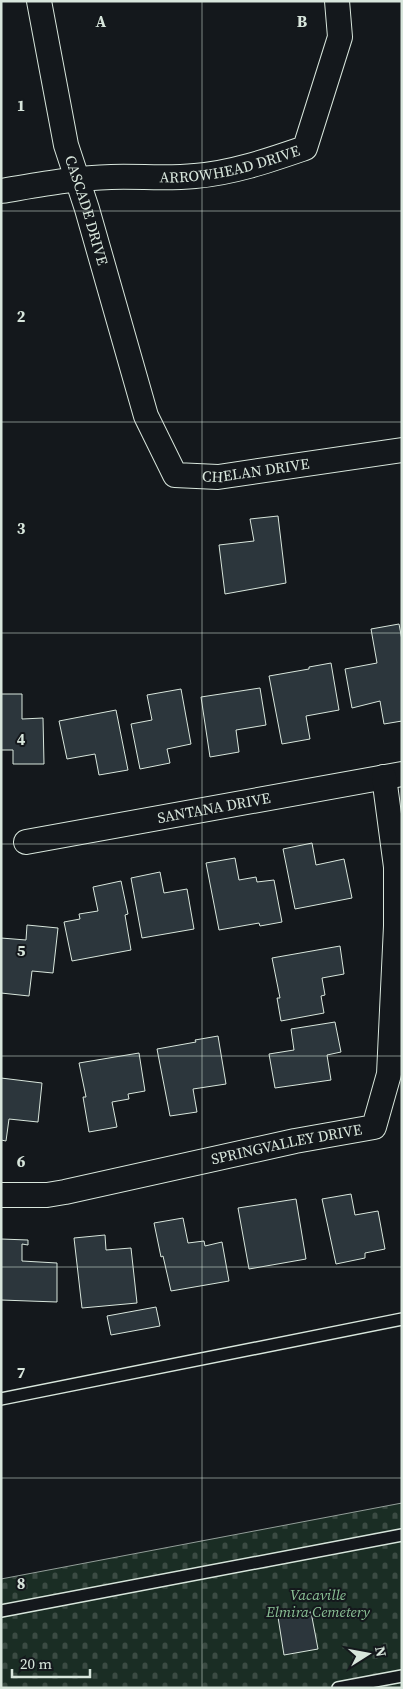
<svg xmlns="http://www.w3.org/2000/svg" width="403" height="1689" font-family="'Source Serif 4',serif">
	<defs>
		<pattern id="cemetery-stones" width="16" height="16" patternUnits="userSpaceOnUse" patternTransform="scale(1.25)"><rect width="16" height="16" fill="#1a2d24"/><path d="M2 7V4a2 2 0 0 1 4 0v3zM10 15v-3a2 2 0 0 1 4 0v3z" fill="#3b4b43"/></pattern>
	</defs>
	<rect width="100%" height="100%" fill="#14181c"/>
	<!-- cemetery -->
	<path fill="url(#cemetery-stones)" stroke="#939e99" d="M402 1503V1688H1V1579Z"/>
	<!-- building -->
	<path fill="#2c363c" stroke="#d8e6dc" d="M278 516 286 583 225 594 219 545 254 541 250 519Z
		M399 624 402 640V721L384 724 380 701 352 708 345 669 377 663 371 629Z
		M331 663 339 710 306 716 310 739 282 744 269 676 309 669V667Z
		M260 688 266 725 236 730 239 752 210 757 201 697Z
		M181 689 191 744 167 749 170 763 140 769 131 724 152 720 147 695Z
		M1 694H22V719L43 718 44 764H13V750H1Z
		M116 710 128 770 99 775 95 754 67 759 59 721Z
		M312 843 316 865 344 859 352 898 295 909 283 849Z
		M235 858 239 880 256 877 257 882 274 880 282 922 260 926 259 923 219 930 206 863Z
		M160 872 164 893 187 889 194 929 142 938 131 878Z
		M121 881 128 914 125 915 131 950 72 961 64 922 80 919 79 914 98 911 93 887Z
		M27 925 58 928 53 973 32 971 29 996 1 993V938L26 940Z
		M340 946 344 974 322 978 325 995 321 996 324 1013 281 1021 277 998H280L272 958Z
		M335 1022 341 1052 327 1055 331 1080 275 1088 269 1054 294 1050 291 1029Z
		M218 1036 226 1084 193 1089 197 1112 170 1116 157 1049 196 1042 195 1040Z
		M139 1053 145 1091 128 1094 129 1099 112 1102 117 1127 89 1132 83 1097H86L79 1063Z
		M1 1078 42 1083 38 1122 9 1119 6 1141 1 1140Z
		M351 1194 355 1215 378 1211 385 1249 365 1253V1258L336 1264 322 1199Z
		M296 1199 306 1259 249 1269 238 1208Z
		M183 1218 188 1243 204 1241 205 1246 222 1242 229 1281 171 1291 163 1256 161 1257 154 1223Z
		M105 1235 106 1250 131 1248 137 1303 82 1308 74 1238Z
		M1 1239 28 1240V1245L22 1244V1261L57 1263V1302L1 1300Z
		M156 1307 160 1326 111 1335 107 1316Z
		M311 1612 318 1649 284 1655 278 1617Z"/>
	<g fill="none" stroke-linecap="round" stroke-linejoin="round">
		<!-- service casing -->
		<g stroke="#d8e6dc" stroke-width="14">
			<path id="service" d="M1 1399 402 1319
				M1 1611 402 1535
				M338 1688 402 1676"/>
		</g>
		<!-- minor casing -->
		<g stroke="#d8e6dc" stroke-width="26">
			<g id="minor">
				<path id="s1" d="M39 1 66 145 87 209 146 416 175 475 218 477 402 450"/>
				<path id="s2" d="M1 191C38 185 74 178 111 177 139 176 167 179 195 176 233 173 270 160 305 148L340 37 337 1"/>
				<path id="s3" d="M26 842 402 774"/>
				<path id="s4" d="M1 1195H47L65 1192 295 1141 374 1127 389 1074 396 926V867L384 777"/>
			</g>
		</g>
		<!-- service -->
		<use href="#service" stroke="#14181c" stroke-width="11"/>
		<!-- minor -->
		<use href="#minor" stroke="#14181c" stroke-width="24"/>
	</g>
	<!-- grid -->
	<path fill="none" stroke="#d8e6dc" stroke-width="1" stroke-opacity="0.55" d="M202 1V1688M1 211H402M1 422H402M1 633H402M1 844H402M1 1056H402M1 1267H402M1 1478H402"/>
	<g text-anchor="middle" stroke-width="4" stroke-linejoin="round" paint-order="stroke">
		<!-- street labels -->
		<g font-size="15" fill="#d8e6dc" stroke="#14181c">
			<text dy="5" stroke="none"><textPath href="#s2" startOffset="231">ARROWHEAD DRIVE</textPath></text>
			<text dy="5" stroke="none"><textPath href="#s1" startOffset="215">CASCADE DRIVE</textPath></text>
			<text dy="5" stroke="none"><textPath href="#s1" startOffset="576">CHELAN DRIVE</textPath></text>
			<text dy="5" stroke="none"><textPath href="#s3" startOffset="191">SANTANA DRIVE</textPath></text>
			<text dy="5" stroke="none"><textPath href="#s4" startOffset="291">SPRINGVALLEY DRIVE</textPath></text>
		</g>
		<!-- park labels -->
		<g font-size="15" font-style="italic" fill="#8ac095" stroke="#14181c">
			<text x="318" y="1600">Vacaville<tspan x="318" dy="17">Elmira Cemetery</tspan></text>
		</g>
	</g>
	<g font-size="16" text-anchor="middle" font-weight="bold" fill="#d8e6dc" stroke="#14181c" stroke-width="4" stroke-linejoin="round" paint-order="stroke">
		<text x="101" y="27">A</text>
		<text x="302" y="27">B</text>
		<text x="21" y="111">1</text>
		<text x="21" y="322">2</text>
		<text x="21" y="534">3</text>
		<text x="21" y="745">4</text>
		<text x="21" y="956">5</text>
		<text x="21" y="1167">6</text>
		<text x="21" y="1378">7</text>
		<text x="21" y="1589">8</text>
	</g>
	<!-- border -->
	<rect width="403" height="1689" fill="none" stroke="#d8e6dc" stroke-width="5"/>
	<!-- north arrow -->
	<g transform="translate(368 1654) rotate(79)" stroke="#14181c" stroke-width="4" paint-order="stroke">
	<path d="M0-4L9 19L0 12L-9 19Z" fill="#d8e6dc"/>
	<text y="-8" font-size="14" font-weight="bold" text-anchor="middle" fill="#d8e6dc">N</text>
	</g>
	<!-- scale -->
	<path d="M12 1669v8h78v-8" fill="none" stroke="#d8e6dc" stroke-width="2.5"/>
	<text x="20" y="1669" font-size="15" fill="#d8e6dc" stroke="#14181c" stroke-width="4" paint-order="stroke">20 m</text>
</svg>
